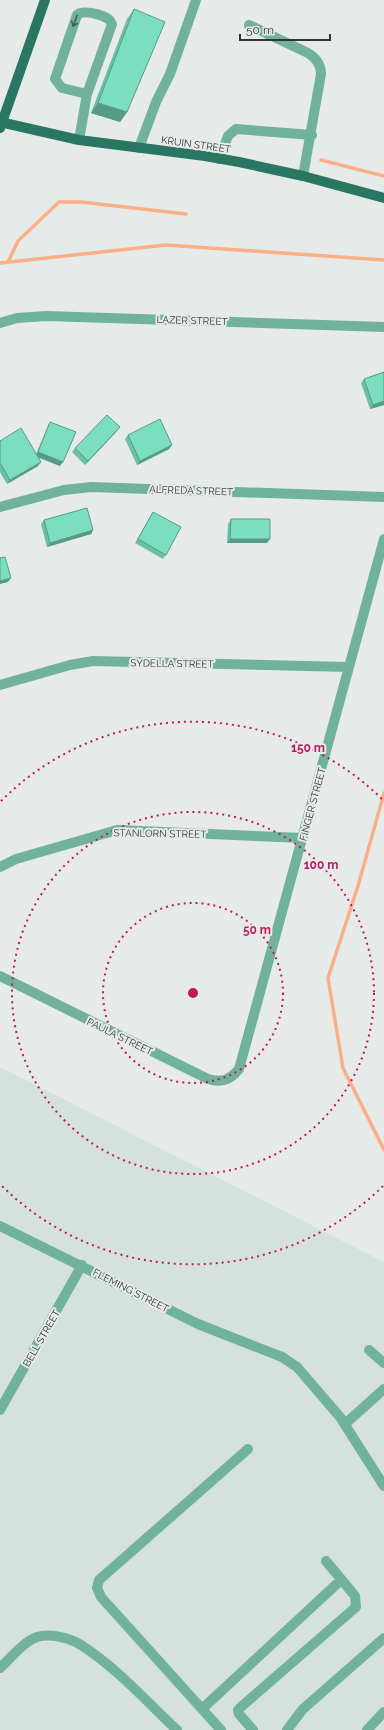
<svg xmlns="http://www.w3.org/2000/svg" width="384" height="1730" font-family="Raleway,sans-serif">
	<rect width="100%" height="100%" fill="#e6ebe9"/>
	<!-- built -->
	<path fill="#d4e1dd" d="M0 1067 384 1262V1730H0Z"/>
	<g fill="none" stroke-linecap="round" stroke-linejoin="round">
		<!-- stream -->
		<path stroke="#faaf87" stroke-width="3.5" d="M321 160 384 176
			M8 262 18 241 59 202H81L186 214
			M0 263 166 245 384 260
			M384 793 358 886 328 978 343 1068 384 1150"/>
		<!-- minor -->
		<path stroke="#71b29d" stroke-width="10" d="M249 25 308 53C316 58 321 65 321 74L303 176
			M79 140 87 94 112 24C109 15 88 11 80 13L77 15 55 79 62 88 87 94
			M139 148 156 102 170 74 196 0
			M219 159 228 136 236 129 312 135
			M0 323 17 318 46 316 384 327
			M0 507 64 490 91 487 384 497
			M0 685 70 665 93 661 348 667
			M0 867 16 859 117 830 303 838
			M0 976 208 1079C222 1083 230 1080 239 1069L384 539
			M0 1226 198 1324 282 1357 297 1367 340 1417 384 1486
			M369 1350 384 1363
			M0 1410 82 1265
			M345 1424 384 1389
			M0 1668C11 1658 23 1642 37 1637 50 1633 70 1638 81 1645 117 1668 146 1701 177 1730
			M202 1709 341 1580
			M221 1730 101 1597 97 1588 99 1580 248 1449
			M253 1730 239 1714 238 1710 241 1707 356 1607 355 1596 326 1561
			M287 1730 303 1709 384 1638
			M367 1730 384 1712"/>
		<!-- major -->
		<path stroke="#297762" stroke-width="10" d="M0 122 79 140 205 156 239 162 303 176 384 198
			M0 128 45 0"/>
	</g>
	<!-- wall -->
	<path fill="#6bbfa5" d="M134 9 127 112 120 122 91 113 127 19Z
		M364 379 384 405 370 409 361 383Z
		M50 422 60 466 37 457 41 462 38 466 7 484 0 472V441L36 454 48 426Z
		M117 431 85 465 72 452 75 448Z
		M128 435 172 445 169 449 137 465 125 439Z
		M153 512 166 555 163 559 135 543Z
		M231 519 267 543H227L228 524Z
		M44 520 93 530 91 534 47 547 41 524Z"/>
	<!-- shaded-wall -->
	<path fill="#579b86" d="M98 103 127 112 120 122 91 113Z
		M384 401V405L370 409 373 405Z
		M120 427 117 431 85 465 88 461Z
		M172 445 169 449 137 465 140 461Z
		M38 452 63 462 60 466 35 456Z
		M41 462 38 466 7 484 10 480Z
		M93 530 91 534 47 547 50 543Z
		M230 539H270L267 543H227Z
		M11 578 8 582 0 584V581Z"/>
	<!-- building -->
	<path fill="#7cdec0" stroke="#579b86" d="M134 9 165 22 127 112 98 103Z
		M384 372V401L373 405 364 379Z
		M107 415 120 427 88 461 75 448Z
		M160 419 172 445 140 461 128 435Z
		M50 422 76 432 63 462 38 452Z
		M21 428 41 462 10 480 0 463V441Z
		M87 508 93 530 50 543 44 520Z
		M153 512 181 527 166 555 138 539Z
		M231 519H270V539H230Z
		M5 557 11 578 0 581V558Z"/>
	<!-- one-way arrows -->
	<defs><path id="oneway-shaft" d="M-6 0H5M1.5-3L5.5 0L1.5 3" fill="none" stroke-width="1.6" stroke-linecap="round" stroke-linejoin="round"/></defs>
	<use stroke="#475f57" href="#oneway-shaft" transform="translate(75 21) rotate(111)"/>
	<!-- distance rings -->
	<g fill="none" stroke="#c2185b" stroke-width="2" stroke-dasharray="2 4">
		<circle cx="193" cy="993" r="90"/>
		<circle cx="193" cy="993" r="181"/>
		<path d="M383 1186A271 271 0 0 1 1 1185M1 801A271 271 0 0 1 383 800"/>
	</g>
	<g text-anchor="middle" stroke-width="4" stroke-linejoin="round" paint-order="stroke">
		<!-- street labels -->
		<g font-size="10" fill="#303332" stroke="#e6ebe9">
			<text transform="translate(196 144) rotate(8)" y="4">KRUIN STREET</text>
			<text transform="translate(192 320) rotate(2)" y="4">LAZER STREET</text>
			<text transform="translate(191 490) rotate(2)" y="4">ALFREDA STREET</text>
			<text transform="translate(172 663) rotate(1)" y="4">SYDELLA STREET</text>
			<text transform="translate(312 804) rotate(-75)" y="4">FINGER STREET</text>
			<text transform="translate(160 833) rotate(1)" y="4">STANLORN STREET</text>
			<text transform="translate(120 1036) rotate(26)" y="4">PAULA STREET</text>
			<text transform="translate(131 1290) rotate(27)" y="4">FLEMING STREET</text>
			<text transform="translate(41 1338) rotate(-60)" y="4">BELL STREET</text>
		</g>
	</g>
	<circle cx="193" cy="993" r="6" fill="#c2185b" stroke="#e6ebe9" stroke-width="2"/>
	<g font-size="12" text-anchor="middle" font-weight="bold" fill="#c2185b" stroke="#e6ebe9" stroke-width="4" stroke-linejoin="round" paint-order="stroke">
		<text x="308" y="752">150 m</text>
		<text x="321" y="869">100 m</text>
		<text x="257" y="934">50 m</text>
	</g>
	<!-- scale -->
	<path d="M240 34v6h90v-6" fill="none" stroke="#303332" stroke-width="2"/>
	<text x="246" y="34" font-size="12" fill="#303332" stroke="#e6ebe9" stroke-width="3" paint-order="stroke">50 m</text>
</svg>
